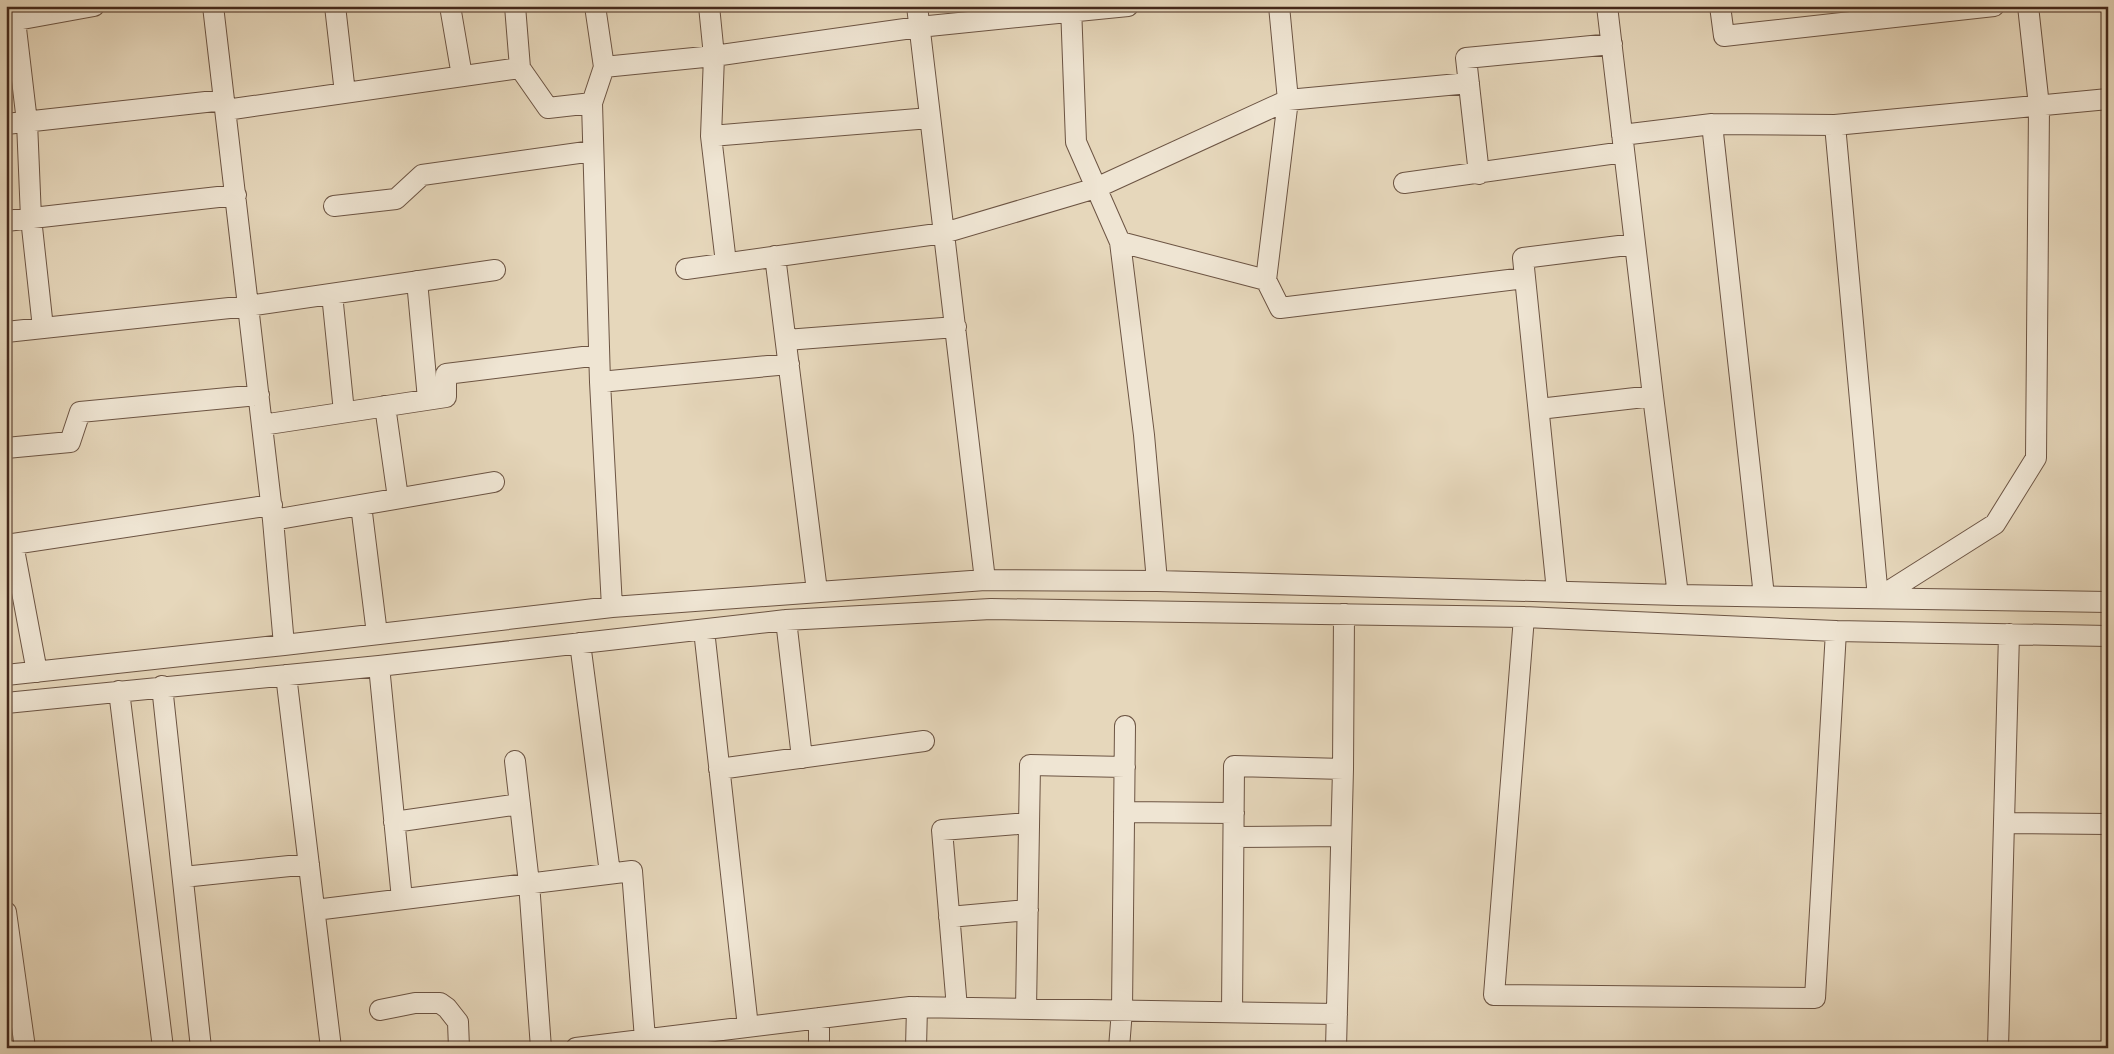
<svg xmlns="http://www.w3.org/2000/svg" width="2114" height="1054" font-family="'IM FELL English',serif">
	<rect width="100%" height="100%" fill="#e6d7bb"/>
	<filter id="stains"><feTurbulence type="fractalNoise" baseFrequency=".004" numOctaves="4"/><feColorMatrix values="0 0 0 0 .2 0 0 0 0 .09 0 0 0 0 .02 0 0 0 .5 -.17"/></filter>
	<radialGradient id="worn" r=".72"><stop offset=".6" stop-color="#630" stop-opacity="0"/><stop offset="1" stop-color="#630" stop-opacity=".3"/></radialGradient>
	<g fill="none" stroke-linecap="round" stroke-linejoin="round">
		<!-- minor casing -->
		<g stroke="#6c5443" stroke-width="22">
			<path id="minor" d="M213 6 273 520 284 645
				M335 6 345 93
				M450 6 462 76
				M515 6 520 68 548 108 592 103 604 67 714 56 919 27 1128 6
				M595 6 604 67
				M709 6 714 56 711 136 726 263
				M917 6 985 580
				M1071 6 1076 142 1120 242 1144 435 1157 581
				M1279 6 1288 100 1266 280 1280 308 1525 278
				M1607 6 1653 396 1678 595
				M1720 6 1724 36 1994 6
				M15 20 27 122 31 218 43 328
				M6 22 94 6
				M592 103 600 382 612 607
				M226 110 520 68
				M6 124 224 100
				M1712 124 1764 596
				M1835 125 1878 598 1995 524 2036 458 2039 106 2028 6
				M1622 135 1712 124 1835 125 2108 99
				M711 136 930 118
				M1479 174 1466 58 1612 44
				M1404 183 1624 152
				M334 206 396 199 422 175 593 151
				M6 221 236 195
				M1120 242 1266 280
				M775 256 817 591
				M686 269 944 233 1096 188 1288 100 1469 83
				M417 281 428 399
				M332 294 344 412
				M6 332 248 306 495 270
				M786 340 956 327
				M600 382 789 364
				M385 406 398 498
				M1539 409 1653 396
				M262 425 446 397V374L599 355
				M6 448 70 442 80 412 259 395
				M361 505 377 634
				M273 520 494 482
				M1557 591 1523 258 1635 244
				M1524 617 1494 995 1815 998 1836 631
				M786 620 802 758
				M704 630 748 1027
				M580 643 610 873
				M379 666 402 899
				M37 672 13 544 272 505
				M6 675 284 645 612 607 985 580 1157 581 1678 595 2108 602
				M286 675 331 1048
				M162 686 201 1048
				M119 691 163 1048
				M6 703 379 666 786 620 991 609 1524 617 1836 631 2108 636
				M515 761 529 883 541 1048
				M719 769 924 741
				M1124 812 1234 813
				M394 822 520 804
				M2004 823 2108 824
				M1234 837 1341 836
				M183 877 309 864
				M315 910 632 871 645 1039
				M6 912 25 1048
				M949 917 1028 910
				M957 1008 942 830 1029 823
				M1026 1009 1030 765 1125 767
				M380 1010 415 1003H440L447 1008 458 1022 459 1048
				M1232 1012 1234 766 1343 769
				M576 1048 910 1007 1337 1014
				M819 1048V1018
				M916 1048 917 1007
				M1119 1048 1122 1010 1125 726
				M1336 1048 1343 769 1344 614
				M1998 1048 2009 634"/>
		</g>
		<!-- minor -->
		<use href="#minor" stroke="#efe5d3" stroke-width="20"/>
	</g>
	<!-- margin -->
	<rect width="2114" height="1054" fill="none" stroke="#e6d7bb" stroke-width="25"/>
	<rect x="8" y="8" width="2099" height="1039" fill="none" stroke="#44281b" stroke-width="2.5"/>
	<rect x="12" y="12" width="2089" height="1029" fill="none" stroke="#44281b"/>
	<rect width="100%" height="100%" filter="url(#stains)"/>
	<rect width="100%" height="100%" fill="url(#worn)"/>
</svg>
